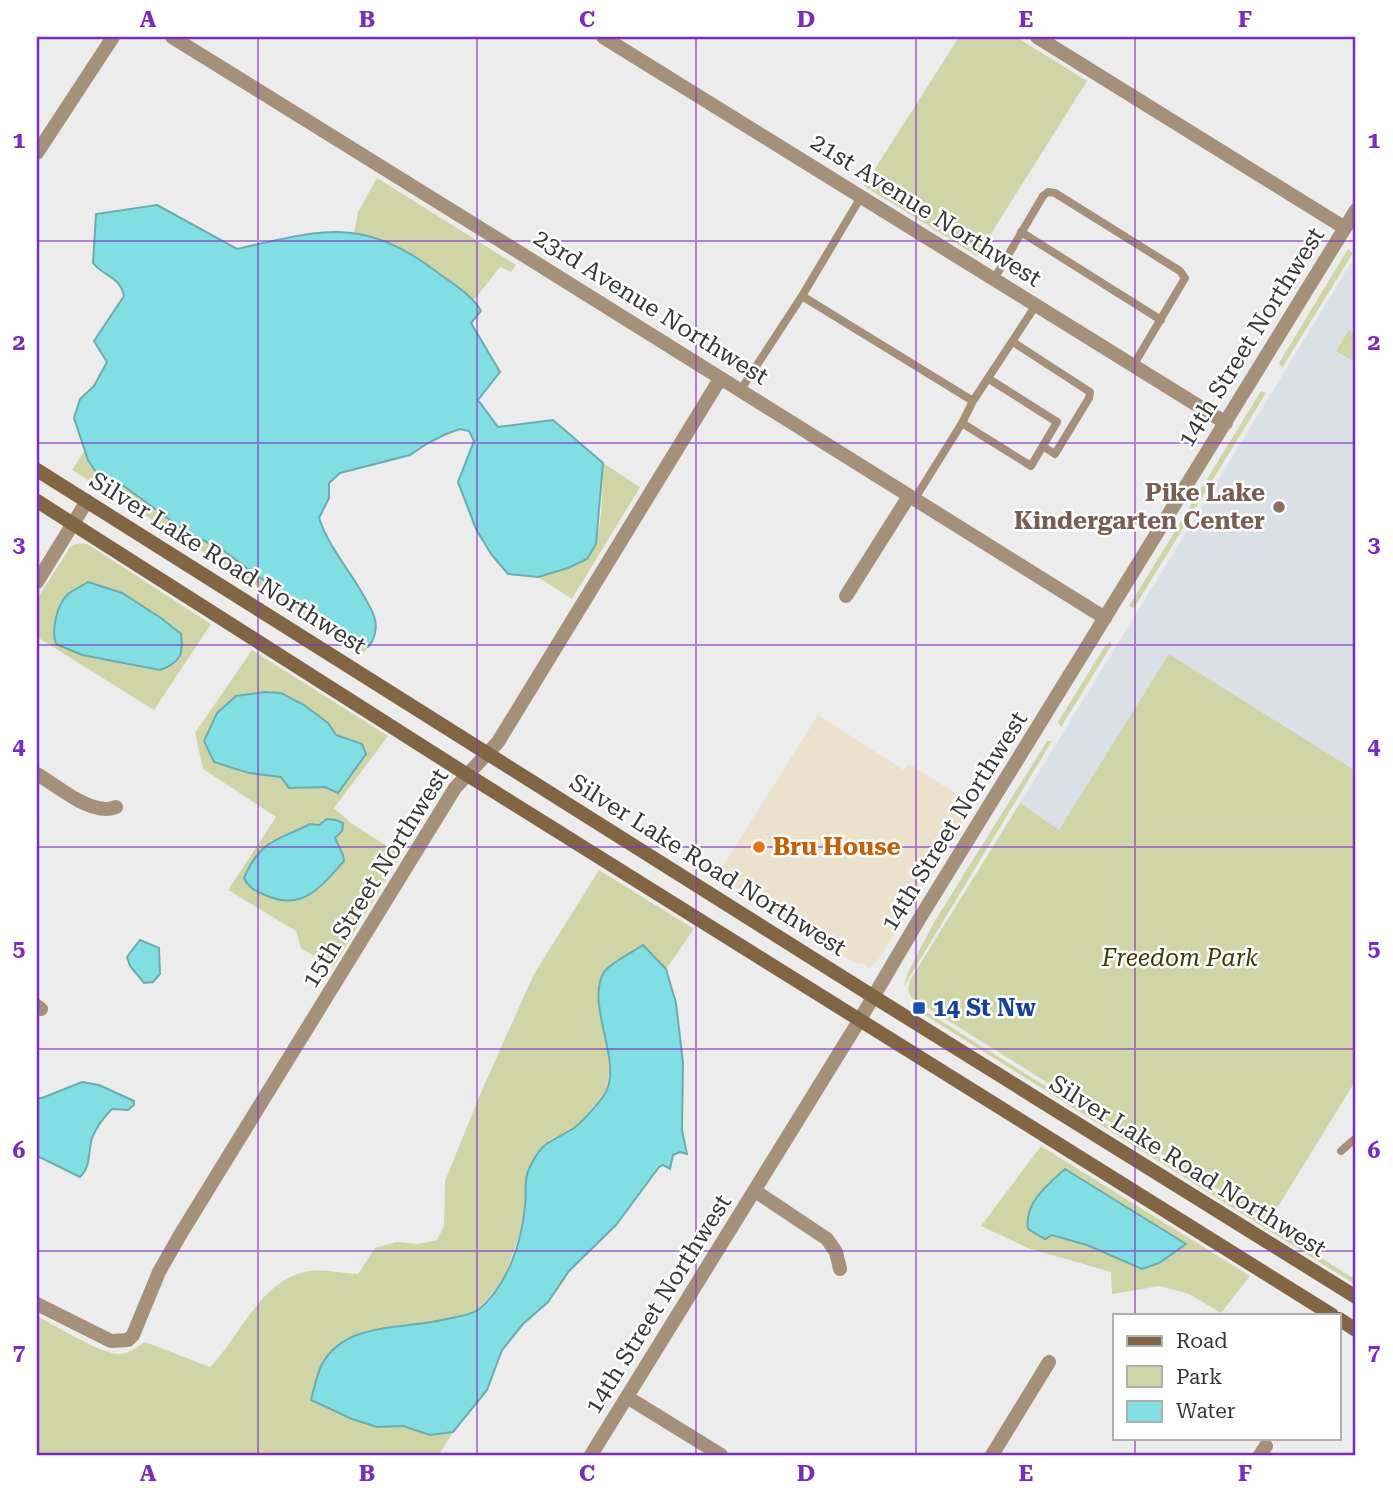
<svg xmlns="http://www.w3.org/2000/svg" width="1393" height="1492" font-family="'Roboto Serif',serif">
	<rect width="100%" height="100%" fill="#ececed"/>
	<!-- commercial -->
	<path fill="#ece1cd" d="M818 715 904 770 909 764 974 805 878 960 869 968 864 964 853 962 717 875Z"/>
	<!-- built -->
	<path fill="#dbe0e6" d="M1356 255V771L1169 654 1059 831 1020 803Z"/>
	<!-- green -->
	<path fill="#d0d5a7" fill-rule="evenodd" d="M959 37H1016L1087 81 977 256 864 186Z
		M377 178 516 265 511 272 500 267 474 300C436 271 402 241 354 233L358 212Z
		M1348 249 1353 253 1282 368 1279 363Z
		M1349 330 1356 334V363L1336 351Z
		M1261 391 1266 393 1134 608 1129 606Z
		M85 450 96 472 121 484 188 533 223 550 256 575 368 647 364 652 72 470Z
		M603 463 640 487 572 599 538 577C553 573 572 570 585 560 604 547 602 486 603 463Z
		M80 543 87 544 211 624 154 710 37 637V599L69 549 73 545ZM89 582C127 595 150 609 181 634L160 670 82 655 55 627 67 595Z
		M1111 641V646L1061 727 1058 722 1105 646Z
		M252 650 388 736 334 808 351 823 401 855 333 967 301 948 296 931 228 890 276 817 203 769 195 733ZM281 693C293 699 305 705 316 714 336 728 333 740 362 744L350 776 338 793 325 787 289 788 281 777 271 774ZM310 824 319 825 339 844 343 855C333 873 315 901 291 901 286 901 280 899 275 898L270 842 291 835Z
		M1169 654 1356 771V1080L1269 1221 912 998 908 991 910 980 1020 803 1059 830Z
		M1047 741H1052L903 988 909 970 933 924Z
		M599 870 694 929 666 969 643 945 605 970 597 992 607 1045 609 1071 606 1091 576 1127 549 1140 526 1176 525 1206 520 1233 503 1281 476 1311 440 1321 367 1330 322 1364 311 1399 377 1427 403 1426 430 1435 453 1432 439 1455H37V1316C54 1325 103 1355 120 1354 129 1353 137 1347 145 1342L210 1367C241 1335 261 1279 309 1271 324 1269 342 1273 358 1274L375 1248 396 1242 418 1244 437 1240 444 1226 445 1181 482 1090 534 974Z
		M922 1009 1356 1280V1285L920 1012Z
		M1041 1146 1250 1276 1221 1313 1189 1294 1160 1286 1112 1294 1111 1272 1028 1248 981 1226ZM1065 1169 1175 1250 1159 1263 1052 1235 1032 1204Z"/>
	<!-- water -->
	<path fill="#81dee3" stroke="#6aacaf" stroke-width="2" d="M157 205 237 249C322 230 361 215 437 272 453 284 471 294 481 311L471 323 500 372 478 400 498 427 553 420 603 463 596 544 587 559 568 568 538 577 508 574 491 554 476 529 458 482 474 441 469 431 460 429 446 434 428 443 410 455 340 473 329 483V498L319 518C331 554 360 581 374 616 378 626 375 640 368 647L256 575 223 550 188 533 121 484 96 472 88 460 74 418 80 399 94 386 107 362 94 341 124 296C120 276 104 277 93 263L96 214Z
		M88 582 122 593 161 618 181 634C184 654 180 663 160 670L82 655 56 644C51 631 57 604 68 594 74 589 82 586 88 582Z
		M264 692 281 693 304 705 328 723 336 735 362 744 366 754 338 793 325 787 289 788 281 777 249 773 214 762 204 741 217 713 236 696Z
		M327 819 336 820 343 823 342 831 335 838 343 855 344 861C321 887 302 912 265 895 255 891 248 887 244 878 261 839 275 842 310 824L319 825Z
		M140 940 159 948 160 974 153 982 144 983 130 966 127 957Z
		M643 945 666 969 676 1003 683 1063 682 1130 687 1154 680 1152 673 1155 670 1169 663 1165 659 1167 616 1225 569 1271 548 1302 523 1324 502 1350 487 1390 453 1432 430 1435 403 1426 377 1427 352 1419 311 1400C314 1388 317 1374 322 1364 347 1320 405 1330 447 1319 456 1317 470 1315 478 1310 507 1287 522 1242 525 1206 527 1193 523 1181 529 1169 542 1140 550 1143 574 1128 581 1123 602 1100 606 1092 622 1058 585 1004 604 972 609 964 634 951 643 945Z
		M82 1082 99 1085 134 1101V1105L128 1110 112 1109C104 1117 96 1128 92 1138 88 1152 91 1167 80 1177L37 1156V1098H42Z
		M1065 1169 1186 1244 1159 1263 1142 1269 1087 1245 1052 1235 1045 1239 1028 1229C1024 1203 1047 1185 1065 1169Z"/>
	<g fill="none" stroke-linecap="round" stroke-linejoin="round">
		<!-- service -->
		<path stroke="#a5917a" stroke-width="8" d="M1021 232 1161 320
			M994 279 1043 196 1048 192 1055 193 1180 271 1185 278 1133 366
			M802 296 973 401
			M1013 342 1090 392 1089 398 1055 454 1044 447
			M740 391 802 296 861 197
			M962 423 1031 466 1057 422 989 379
			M914 500 962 423 973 401 1036 305
			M1341 1151 1356 1138"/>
		<!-- minor -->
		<path stroke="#a5917a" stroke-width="14" d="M172 37C484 229 794 425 1105 618
			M603 37 1226 423
			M1037 37 1345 228
			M37 153 113 37
			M37 582 87 501
			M846 596 909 496
			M37 774C58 786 92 817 116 807
			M37 1006 41 1009
			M755 1191 827 1239 836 1252 840 1269
			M37 1304 111 1341 128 1340 133 1335 159 1272 180 1235 455 788 498 742 720 379
			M627 1397 721 1455
			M591 1455 859 1021
			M992 1455 1049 1362
			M1260 1455 1266 1446"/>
		<!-- tertiary -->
		<path stroke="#a5917a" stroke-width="14" d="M859 1021 918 921 1356 210"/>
		<!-- secondary -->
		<path stroke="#826543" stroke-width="14" d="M37 470 874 997 1356 1297
			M37 501 466 774 1332 1315
			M1339 1319 1356 1330"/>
	</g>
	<!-- grid -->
	<path fill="none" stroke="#7b2cbf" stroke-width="2" stroke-opacity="0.55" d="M258 37V1455M477 37V1455M696 37V1455M916 37V1455M1135 37V1315M37 241H1356M37 443H1356M37 645H1356M37 847H1356M37 1049H1356M37 1251H1356M1135 1438V1455"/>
	<!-- markers -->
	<circle fill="#8d6e63" stroke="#fff" stroke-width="2.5" cx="1279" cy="507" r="7"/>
	<circle fill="#e8710a" stroke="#fff" stroke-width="2.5" cx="759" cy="847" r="7"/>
	<rect fill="#1a4fb4" stroke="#fff" stroke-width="2.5" x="912" y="1001" width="14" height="14" rx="3.5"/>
	<g text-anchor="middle" stroke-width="5" stroke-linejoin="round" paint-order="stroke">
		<!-- street labels -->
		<g font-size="24" fill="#363737" stroke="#fff">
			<text transform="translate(926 210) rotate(32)" y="8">21st Avenue Northwest</text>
			<text transform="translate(651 307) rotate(32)" y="8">23rd Avenue Northwest</text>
			<text transform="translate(1251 337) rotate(-58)" y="8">14th Street Northwest</text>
			<text transform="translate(228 563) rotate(32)" y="8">Silver Lake Road Northwest</text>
			<text transform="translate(954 821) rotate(-58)" y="8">14th Street Northwest</text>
			<text transform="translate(708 865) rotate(32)" y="8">Silver Lake Road Northwest</text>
			<text transform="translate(375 878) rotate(-58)" y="8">15th Street Northwest</text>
			<text transform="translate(1188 1166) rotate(32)" y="8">Silver Lake Road Northwest</text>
			<text transform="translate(658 1304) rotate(-58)" y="8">14th Street Northwest</text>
		</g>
		<!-- education labels -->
		<g font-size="24" font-weight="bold" fill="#785e54" stroke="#fff" text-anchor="end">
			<text x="1265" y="501">Pike Lake<tspan x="1265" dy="28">Kindergarten Center</tspan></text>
		</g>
		<!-- food labels -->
		<g font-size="24" font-weight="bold" fill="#c56008" stroke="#fff" text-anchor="start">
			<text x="773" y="855">Bru House</text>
		</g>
		<!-- park labels -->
		<g font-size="24" font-style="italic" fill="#393c05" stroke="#fff">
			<text x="1180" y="966">Freedom Park</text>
		</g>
		<!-- transit labels -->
		<g font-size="24" font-weight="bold" fill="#164399" stroke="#fff" text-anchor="start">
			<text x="933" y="1016">14 St Nw</text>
		</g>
	</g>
	<!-- border -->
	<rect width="1393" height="1492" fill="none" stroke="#ffffff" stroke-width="77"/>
	<!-- legend -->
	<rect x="1113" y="1314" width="228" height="126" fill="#ffffff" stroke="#afafaf" stroke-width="2"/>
	<rect x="1127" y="1336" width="35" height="10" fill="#826543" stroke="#afafaf" stroke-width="2"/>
	<text x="1176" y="1348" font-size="21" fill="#363737">Road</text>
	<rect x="1127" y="1366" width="35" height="21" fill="#d0d5a7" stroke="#afafaf" stroke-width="2"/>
	<text x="1176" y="1384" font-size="21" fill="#363737">Park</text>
	<rect x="1127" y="1401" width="35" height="21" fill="#81dee3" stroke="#afafaf" stroke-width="2"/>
	<text x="1176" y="1418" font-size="21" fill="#363737">Water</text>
	<rect x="38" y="38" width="1316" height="1416" fill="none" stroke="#7b2cbf" stroke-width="2.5"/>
	<g font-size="23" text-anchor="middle" font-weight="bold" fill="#7b2cbf">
		<text x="148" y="27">A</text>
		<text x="367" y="27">B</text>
		<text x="587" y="27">C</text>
		<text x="806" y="27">D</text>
		<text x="1026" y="27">E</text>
		<text x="1245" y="27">F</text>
		<text x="19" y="148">1</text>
		<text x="1374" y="148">1</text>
		<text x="19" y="350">2</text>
		<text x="1374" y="350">2</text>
		<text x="19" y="552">3</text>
		<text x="1374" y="552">3</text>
		<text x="19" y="754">4</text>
		<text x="1374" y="754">4</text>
		<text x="19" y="956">5</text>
		<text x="1374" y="956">5</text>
		<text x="19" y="1158">6</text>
		<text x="1374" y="1158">6</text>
		<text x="19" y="1360">7</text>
		<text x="1374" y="1360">7</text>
		<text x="148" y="1481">A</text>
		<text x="367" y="1481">B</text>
		<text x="587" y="1481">C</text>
		<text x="806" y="1481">D</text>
		<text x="1026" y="1481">E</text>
		<text x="1245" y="1481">F</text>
	</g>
</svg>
